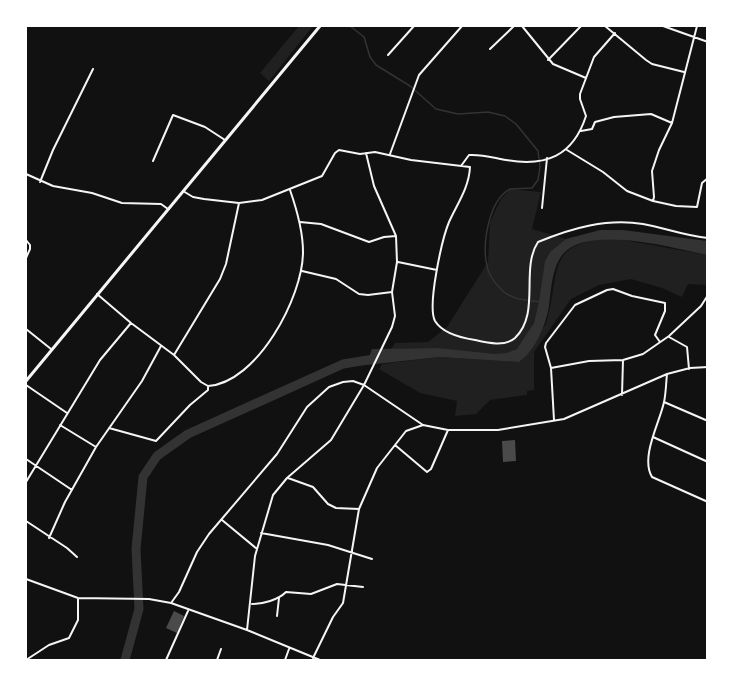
<svg xmlns="http://www.w3.org/2000/svg" width="733" height="686" font-family="Rubik,sans-serif">
	<rect width="100%" height="100%" fill="#111"/>
	<!-- green -->
	<path fill="#202020" d="M299 26H313L269 81 260 73Z
		M510 189 541 192 532 229 566 239 551 251C545 277 539 334 515 350 499 361 457 349 437 348 422 348 406 349 391 349L395 343 428 342 447 327 488 262 490 222 501 199Z
		M613 238 707 255V285L688 284 682 297 662 288 631 279 599 285 571 299 534 352V390L527 391V395L490 400 476 414 455 416 457 401 420 393 379 369 382 364 440 357 519 362C527 356 531 349 536 340 539 334 545 327 547 320 561 269 545 243 613 238Z"/>
	<!-- water -->
	<path fill="#333" d="M600 230H623L707 241V255C674 248 590 225 564 253 552 265 551 291 549 306 546 325 535 351 519 362L440 357 366 365 372 349 439 348 494 354 507 353 517 349 534 323 539 302 545 261 551 251 566 239Z"/>
	<g fill="none" stroke-linecap="round" stroke-linejoin="round">
		<!-- stream -->
		<path stroke="#333" stroke-width="1.5" d="M350 26 364 37 370 57 376 65 410 86 436 109 458 114 488 112 505 116 516 124 538 151 540 167 538 180 532 188 510 189C488 201 481 247 488 270 491 278 497 286 504 292 514 300 528 300 540 302"/>
		<!-- river -->
		<path stroke="#333" stroke-width="9" d="M125 660 139 609 136 549 143 477 157 456 188 434 343 364 380 358"/>
	</g>
	<!-- building -->
	<path fill="#4a4a4a" d="M515 440 516 461 503 462 502 441Z
		M174 611 184 616 177 633 166 628Z"/>
	<g fill="none" stroke-linecap="round" stroke-linejoin="round">
		<!-- minor -->
		<path stroke="#f5f5f5" stroke-width="2" d="M522 26 553 64 586 78
			M605 26 646 60 652 64 684 72
			M663 26 708 42
			M490 49 514 26
			M388 55 414 26
			M548 60 581 26
			M581 131 592 129 595 122 614 117 651 114 672 123
			M708 144V149
			M567 150 603 172 627 191 653 201 676 206 697 207 702 183 708 178
			M390 154 419 75 462 26
			M153 161 173 115 205 127 225 140
			M461 166 469 155C482 154 494 158 506 160 546 167 573 156 586 116L580 99V94L594 57 615 33
			M26 174 53 186 92 193 122 203 161 204 168 209
			M40 182 53 150 93 69
			M183 191 193 197 204 199 239 203 262 200 322 176 335 153 339 150 360 154 375 152 411 160 470 167C469 188 457 204 449 222 442 239 427 306 435 321 443 334 462 338 475 340 488 343 505 347 515 338 541 313 520 269 538 242 572 228 607 218 643 224 665 228 685 236 708 238
			M653 201 654 197 652 171 659 150 672 123 697 26
			M542 208 547 158
			M300 222 321 224 369 242 384 237 396 236
			M26 240 30 245V249L26 258
			M398 262 437 270
			M302 271 336 279 359 294 368 295 392 292
			M97 294 131 323 174 355 201 382 208 386C257 383 303 297 303 252 303 230 297 210 290 190
			M26 329 51 349
			M669 337 687 347 689 369
			M174 355 220 279 226 264 239 203
			M551 368 545 347 546 343 575 305 607 290 613 289 632 296 665 303V311L655 335 660 342
			M667 374C666 383 666 393 664 402 660 422 640 457 652 477L708 502
			M26 385 67 413
			M622 395 623 360
			M664 402 708 421
			M554 420 551 368 589 361 623 360 643 354 669 336 701 306 708 295
			M60 425 96 447
			M109 428 156 441 190 405 208 390V386
			M653 437 708 462
			M395 445 406 431 423 425
			M26 459 72 490
			M288 478 313 487 328 504 336 508 359 509
			M26 482 100 360 131 323
			M222 520 257 549
			M26 521 67 548 77 557
			M261 533 328 545 372 559
			M49 538 65 502 96 447 142 381 161 346
			M26 579 78 598 149 599 171 603 247 630 320 660
			M171 603 179 592 197 552 209 534 277 454 307 407 329 387 343 382 353 381 364 385 423 425 448 430H498L564 419 667 374 690 368 708 367
			M252 604C263 604 278 600 286 592L311 594 337 584 363 587
			M277 616 279 598
			M247 630 255 556 273 495 287 478 331 440 364 385 392 327 395 316 392 292 397 262 396 236 374 186 366 153
			M313 658 333 617 343 603 359 509 377 468 395 445 427 472 431 469 448 430
			M26 660 49 645 69 638 78 620V598
			M166 660 188 611
			M217 660 221 649
			M285 660 289 649"/>
		<!-- secondary -->
		<path stroke="#f5f5f5" stroke-width="3" d="M26 381 320 26"/>
	</g>
	<!-- border -->
	<rect width="733" height="686" fill="none" stroke="#ffffff" stroke-width="54"/>
</svg>
